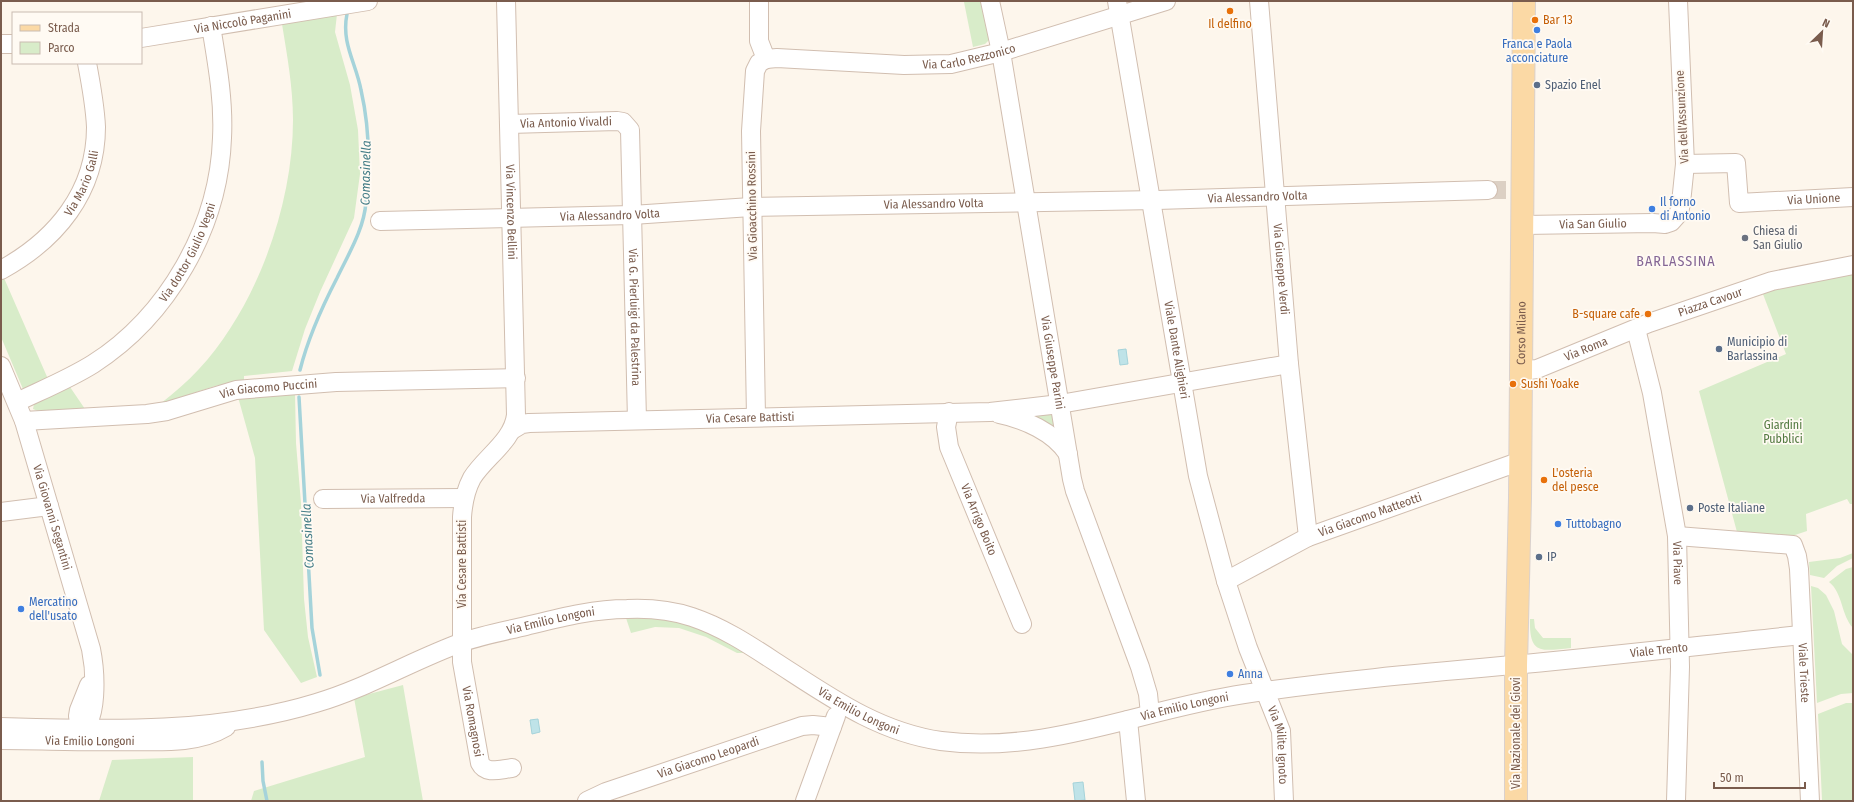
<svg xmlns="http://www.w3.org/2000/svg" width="1854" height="802" font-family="'Fira Sans Condensed',sans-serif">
	<rect width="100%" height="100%" fill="#fdf6ec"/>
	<!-- green -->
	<path fill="#d8ecc9" d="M962 1H983L990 39 985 44 973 47 964 2Z
		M337 14 335 32 350 85 358 130 360 174 354 218 320 292 305 329 292 371 244 376V381L215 386 160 404C174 393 187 382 199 369 257 306 293 205 293 120 293 87 287 55 282 24Z
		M1853 273V504H1850L1847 499 1806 514 1807 531 1786 538 1737 532 1699 391 1786 354 1761 289Z
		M4 278 48 379 23 389 1 337V280Z
		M70 387 85 409 38 411 33 409 34 404Z
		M295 393 296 443 301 503 304 599 308 637 317 677 301 683 264 630 255 458 238 397Z
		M1053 412 1056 431 1024 415Z
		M1853 553V558L1837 566 1824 578 1810 575 1809 562 1840 558Z
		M1853 567V628C1841 615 1843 593 1829 582L1846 569Z
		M1811 586 1818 588 1826 595 1834 611 1842 644 1853 655V693L1841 694 1817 703Z
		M626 618C644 618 662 618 679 622 703 627 725 641 747 653H737L706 637 679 628 655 627 631 633Z
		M1530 619H1534L1535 628 1543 638H1571V648C1541 651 1529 655 1530 619Z
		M403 685 423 801H251L254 791 365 757 354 698Z
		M1846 703H1853V800H1822L1818 714Z
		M193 757V801H99L112 760Z"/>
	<!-- water -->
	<path fill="#bfe3e8" stroke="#a5d3da" d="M1126 349 1128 364 1120 365 1118 350Z
		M538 719 540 732 532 734 530 720Z
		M1083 782 1085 800 1075 801 1073 783Z"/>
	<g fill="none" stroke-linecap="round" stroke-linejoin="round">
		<!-- stream -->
		<path stroke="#a5d3da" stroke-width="3.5" d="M300 370C308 338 322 307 337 278 349 253 364 229 366 202 370 166 369 125 361 90 356 63 341 43 347 14
			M299 397 312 628 320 675
			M262 762 263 781 267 801"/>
		<!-- minor-tunnel -->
		<path stroke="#dcd0c4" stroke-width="18" stroke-dasharray="18 9" stroke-linecap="butt" d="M1488 190H1510"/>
		<!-- minor casing -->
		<g stroke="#d1beb0" stroke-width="20">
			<g id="minor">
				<path id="s1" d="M506 1 516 415C513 441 485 457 472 478 465 491 463 503 462 517V662L480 763C486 775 501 769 512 768"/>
				<path id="s2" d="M990 1 1001 52 1072 479 1075 491 1140 667 1148 694 1150 714"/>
				<path id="s3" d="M1117 1 1198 476 1226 581 1248 648 1281 731 1284 801"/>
				<path id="s4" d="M1259 1 1289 364 1308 537"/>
				<path id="s5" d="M141 38 368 1"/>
				<path d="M1 44H13"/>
				<path id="s6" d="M766 59 777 58 904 65 951 64 1001 52 1166 1"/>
				<path id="s7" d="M509 124 617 121 623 122 630 130 637 420"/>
				<path id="s8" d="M1685 164 1736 163 1739 203 1853 197"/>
				<path id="s9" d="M380 221 632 215 751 207 1157 200 1488 190"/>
				<path id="s10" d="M1522 225 1653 223 1665 224 1671 222 1679 213 1681 203 1685 164 1678 1"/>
				<path id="s11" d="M1 270C56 240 96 192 96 127 95 105 91 84 87 63"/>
				<path id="s12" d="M1636 329 1652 393 1677 536 1680 667 1676 801"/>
				<path id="s13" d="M1 366 24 421 91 649C95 669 100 725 77 734"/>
				<path id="s14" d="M1521 371 1537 369 1649 323 1772 281 1853 265"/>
				<path id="s15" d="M17 402C42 390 69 379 93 364 168 316 219 227 222 138 224 100 217 63 211 26"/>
				<path id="s16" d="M949 412 946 427 949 447 1022 624"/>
				<path d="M999 414C1024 419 1054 432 1068 454"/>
				<path d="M756 417 751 131 755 71 759 63 766 59 759 41V1"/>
				<path id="s17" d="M24 421 147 414 167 411 236 390 336 382 516 378"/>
				<path id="s18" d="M512 430 522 424 529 423 990 412 1060 404 1289 364"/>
				<path id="s19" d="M323 499 464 498"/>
				<path d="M1 512 49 506"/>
				<path id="s20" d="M1677 536 1793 545 1797 556 1799 569 1810 801"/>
				<path id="s21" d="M1226 581 1308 537 1521 461"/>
				<path d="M1128 720 1136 801"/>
				<path id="s22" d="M1 727C107 730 214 734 316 703 367 688 413 660 463 642 483 635 505 631 526 626 559 618 593 609 627 609 649 608 671 610 692 617 722 627 748 644 774 661 827 695 877 732 941 741 1046 755 1142 709 1244 694 1333 681 1424 673 1513 665 1609 656 1705 645 1801 635"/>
				<path d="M88 734 80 728 78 716 79 710 89 685"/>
				<path id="s23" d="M1 740C42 740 83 742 124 741 157 741 196 745 226 727"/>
				<path id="s24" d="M587 801 606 792 802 726 813 725 832 727"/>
				<path d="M805 801 836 716"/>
			</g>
		</g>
		<!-- major casing -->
		<g stroke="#dad1cd" stroke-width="24">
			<g id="major">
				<path id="s25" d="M1516 801V665L1520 498 1524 1"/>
			</g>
		</g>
		<!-- minor -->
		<use href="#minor" stroke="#fff" stroke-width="18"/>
		<!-- major -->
		<use href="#major" stroke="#fbd9a5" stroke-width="22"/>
	</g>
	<!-- markers -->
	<g fill="#e8710a" stroke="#fffaf3" stroke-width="1.5">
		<circle cx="1230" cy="11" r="4"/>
		<circle cx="1535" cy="20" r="4"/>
		<circle cx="1648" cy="314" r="4"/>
		<circle cx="1513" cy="384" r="4"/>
		<circle cx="1544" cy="480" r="4"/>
	</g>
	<g fill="#3f7fe0" stroke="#fffaf3" stroke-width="1.5">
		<circle cx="1537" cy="30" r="4"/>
		<circle cx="1652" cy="209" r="4"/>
		<circle cx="1558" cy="524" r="4"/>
		<circle cx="21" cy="609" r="4"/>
		<circle cx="1230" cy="674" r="4"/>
	</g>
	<g fill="#5c6f8a" stroke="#fffaf3" stroke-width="1.5">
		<circle cx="1537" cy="85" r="4"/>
		<circle cx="1719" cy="349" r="4"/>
		<circle cx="1690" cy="508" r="4"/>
		<circle cx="1539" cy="557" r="4"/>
	</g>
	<circle fill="#6b7280" stroke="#fffaf3" stroke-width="1.5" cx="1745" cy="238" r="4"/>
	<g text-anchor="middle" stroke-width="3.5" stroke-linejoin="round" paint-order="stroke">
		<!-- food labels -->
		<g font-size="12" fill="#c56008" stroke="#fffaf3" text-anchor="start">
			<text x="1543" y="24">Bar 13</text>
			<text x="1230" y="28" text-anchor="middle">Il delfino</text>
			<text x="1640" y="318" text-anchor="end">B-square cafe</text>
			<text x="1521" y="388">Sushi Yoake</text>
			<text x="1552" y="477">L'osteria<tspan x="1552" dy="14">del pesce</tspan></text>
		</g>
		<!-- street labels -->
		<g font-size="12" fill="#7a5c4d" stroke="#fffaf3">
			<text dy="4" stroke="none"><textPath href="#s5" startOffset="103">Via Niccolò Paganini</textPath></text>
			<text dy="4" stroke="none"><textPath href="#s6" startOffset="204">Via Carlo Rezzonico</textPath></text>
			<text transform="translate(1682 117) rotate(-93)" y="4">Via dell'Assunzione</text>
			<text dy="4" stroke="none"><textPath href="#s7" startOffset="57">Via Antonio Vivaldi</textPath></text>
			<text dy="4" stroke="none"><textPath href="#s11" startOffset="122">Via Mario Galli</textPath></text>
			<text dy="4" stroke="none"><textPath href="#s9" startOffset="878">Via Alessandro Volta</textPath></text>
			<text dy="4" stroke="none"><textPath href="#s8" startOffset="166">Via Unione</textPath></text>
			<text dy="4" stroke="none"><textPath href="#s9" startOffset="554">Via Alessandro Volta</textPath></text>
			<text transform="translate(752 206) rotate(-91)" y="4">Via Gioacchino Rossini</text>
			<text dy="4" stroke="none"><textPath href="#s1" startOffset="211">Via Vincenzo Bellini</textPath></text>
			<text dy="4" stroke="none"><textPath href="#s9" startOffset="230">Via Alessandro Volta</textPath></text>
			<text dy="4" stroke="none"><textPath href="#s10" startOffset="71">Via San Giulio</textPath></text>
			<text dy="4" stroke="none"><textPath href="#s15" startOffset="234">Via dottor Giulio Vegni</textPath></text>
			<text dy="4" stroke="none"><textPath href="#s4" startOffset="269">Via Giuseppe Verdi</textPath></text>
			<text dy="4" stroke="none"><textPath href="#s14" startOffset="202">Piazza Cavour</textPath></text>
			<text dy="4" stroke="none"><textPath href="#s7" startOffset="312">Via G. Pierluigi da Palestrina</textPath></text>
			<text dy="4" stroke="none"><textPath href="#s25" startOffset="468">Corso Milano</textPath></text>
			<text dy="4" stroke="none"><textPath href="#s3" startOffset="354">Viale Dante Alighieri</textPath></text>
			<text dy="4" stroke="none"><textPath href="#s14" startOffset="69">Via Roma</textPath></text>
			<text dy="4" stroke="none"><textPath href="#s2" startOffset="367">Via Giuseppe Parini</textPath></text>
			<text dy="4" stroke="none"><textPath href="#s17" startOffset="248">Via Giacomo Puccini</textPath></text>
			<text dy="4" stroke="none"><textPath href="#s18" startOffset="240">Via Cesare Battisti</textPath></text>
			<text dy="4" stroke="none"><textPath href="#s19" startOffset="70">Via Valfredda</textPath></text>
			<text dy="4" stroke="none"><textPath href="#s21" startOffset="159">Via Giacomo Matteotti</textPath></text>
			<text dy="4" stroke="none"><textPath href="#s13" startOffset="160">Via Giovanni Segantini</textPath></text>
			<text dy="4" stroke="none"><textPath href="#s16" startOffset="114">Via Arrigo Boito</textPath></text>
			<text dy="4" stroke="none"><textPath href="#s12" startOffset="238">Via Piave</textPath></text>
			<text transform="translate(462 564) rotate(-90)" y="4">Via Cesare Battisti</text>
			<text dy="4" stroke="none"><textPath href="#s22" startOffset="567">Via Emilio Longoni</textPath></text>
			<text dy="4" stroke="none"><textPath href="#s22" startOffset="1716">Viale Trento</textPath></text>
			<text dy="4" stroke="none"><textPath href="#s20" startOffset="245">Viale Trieste</textPath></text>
			<text dy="4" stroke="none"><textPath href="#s22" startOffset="1238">Via Emilio Longoni</textPath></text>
			<text dy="4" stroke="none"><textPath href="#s22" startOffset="902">Via Emilio Longoni</textPath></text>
			<text dy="4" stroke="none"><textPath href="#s1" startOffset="738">Via Romagnosi</textPath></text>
			<text transform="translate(1516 733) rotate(-90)" y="4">Via Nazionale dei Giovi</text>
			<text dy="4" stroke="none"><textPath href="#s23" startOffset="89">Via Emilio Longoni</textPath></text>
			<text dy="4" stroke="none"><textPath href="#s3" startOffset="764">Via Milite Ignoto</textPath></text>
			<text dy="4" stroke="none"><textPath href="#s24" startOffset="129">Via Giacomo Leopardi</textPath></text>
		</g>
		<!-- shop labels -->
		<g font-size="12" fill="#366cbe" stroke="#fffaf3" text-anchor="start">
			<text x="1537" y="48" text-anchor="middle">Franca e Paola<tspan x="1537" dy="14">acconciature</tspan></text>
			<text x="1660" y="206">Il forno<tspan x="1660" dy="14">di Antonio</tspan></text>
			<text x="1566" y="528">Tuttobagno</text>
			<text x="29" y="606">Mercatino<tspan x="29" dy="14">dell'usato</tspan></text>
			<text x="1238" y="678">Anna</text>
		</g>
		<!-- service labels -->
		<g font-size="12" fill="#4e5e75" stroke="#fffaf3" text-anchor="start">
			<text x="1545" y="89">Spazio Enel</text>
			<text x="1727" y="346">Municipio di<tspan x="1727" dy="14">Barlassina</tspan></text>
			<text x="1698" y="512">Poste Italiane</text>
			<text x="1547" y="561">IP</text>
		</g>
		<!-- worship labels -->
		<g font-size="12" fill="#5b616d" stroke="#fffaf3" text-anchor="start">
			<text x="1753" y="235">Chiesa di<tspan x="1753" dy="14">San Giulio</tspan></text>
		</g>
		<!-- park labels -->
		<g font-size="12" fill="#537a41" stroke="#fffaf3">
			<text x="1783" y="429">Giardini<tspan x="1783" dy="14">Pubblici</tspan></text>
		</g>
		<!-- water labels -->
		<g font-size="13" font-style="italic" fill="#437c86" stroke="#fffaf3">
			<text transform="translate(365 173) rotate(-89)" y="5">Comasinella</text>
			<text transform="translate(307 536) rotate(-93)" y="5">Comasinella</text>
		</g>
		<!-- quarter labels -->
		<g font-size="14" letter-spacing="1" fill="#846695" stroke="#fffaf3">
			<text x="1676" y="266">BARLASSINA</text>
		</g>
	</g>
	<!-- border -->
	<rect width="1854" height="802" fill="none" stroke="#7a5c4d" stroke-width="4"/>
	<!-- legend -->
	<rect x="12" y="12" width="130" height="52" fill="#fffaf3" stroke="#cabbb1"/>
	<rect x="20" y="25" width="20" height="6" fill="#fbd9a5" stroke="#cabbb1"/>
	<text x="48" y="32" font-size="12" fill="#7a5c4d">Strada</text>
	<rect x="20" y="42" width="20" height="12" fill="#d8ecc9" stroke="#cabbb1"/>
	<text x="48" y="52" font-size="12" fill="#7a5c4d">Parco</text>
	<!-- north arrow -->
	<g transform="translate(1822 32) rotate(25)" stroke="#fffaf3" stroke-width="3" paint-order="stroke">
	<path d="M0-3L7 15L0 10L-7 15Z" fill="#7a5c4d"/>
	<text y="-6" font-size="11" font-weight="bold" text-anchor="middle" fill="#7a5c4d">N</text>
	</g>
	<!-- scale -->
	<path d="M1714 782v6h91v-6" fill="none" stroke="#7a5c4d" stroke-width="2"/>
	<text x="1720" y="782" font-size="12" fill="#7a5c4d" stroke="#fffaf3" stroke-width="3" paint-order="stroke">50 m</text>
</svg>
